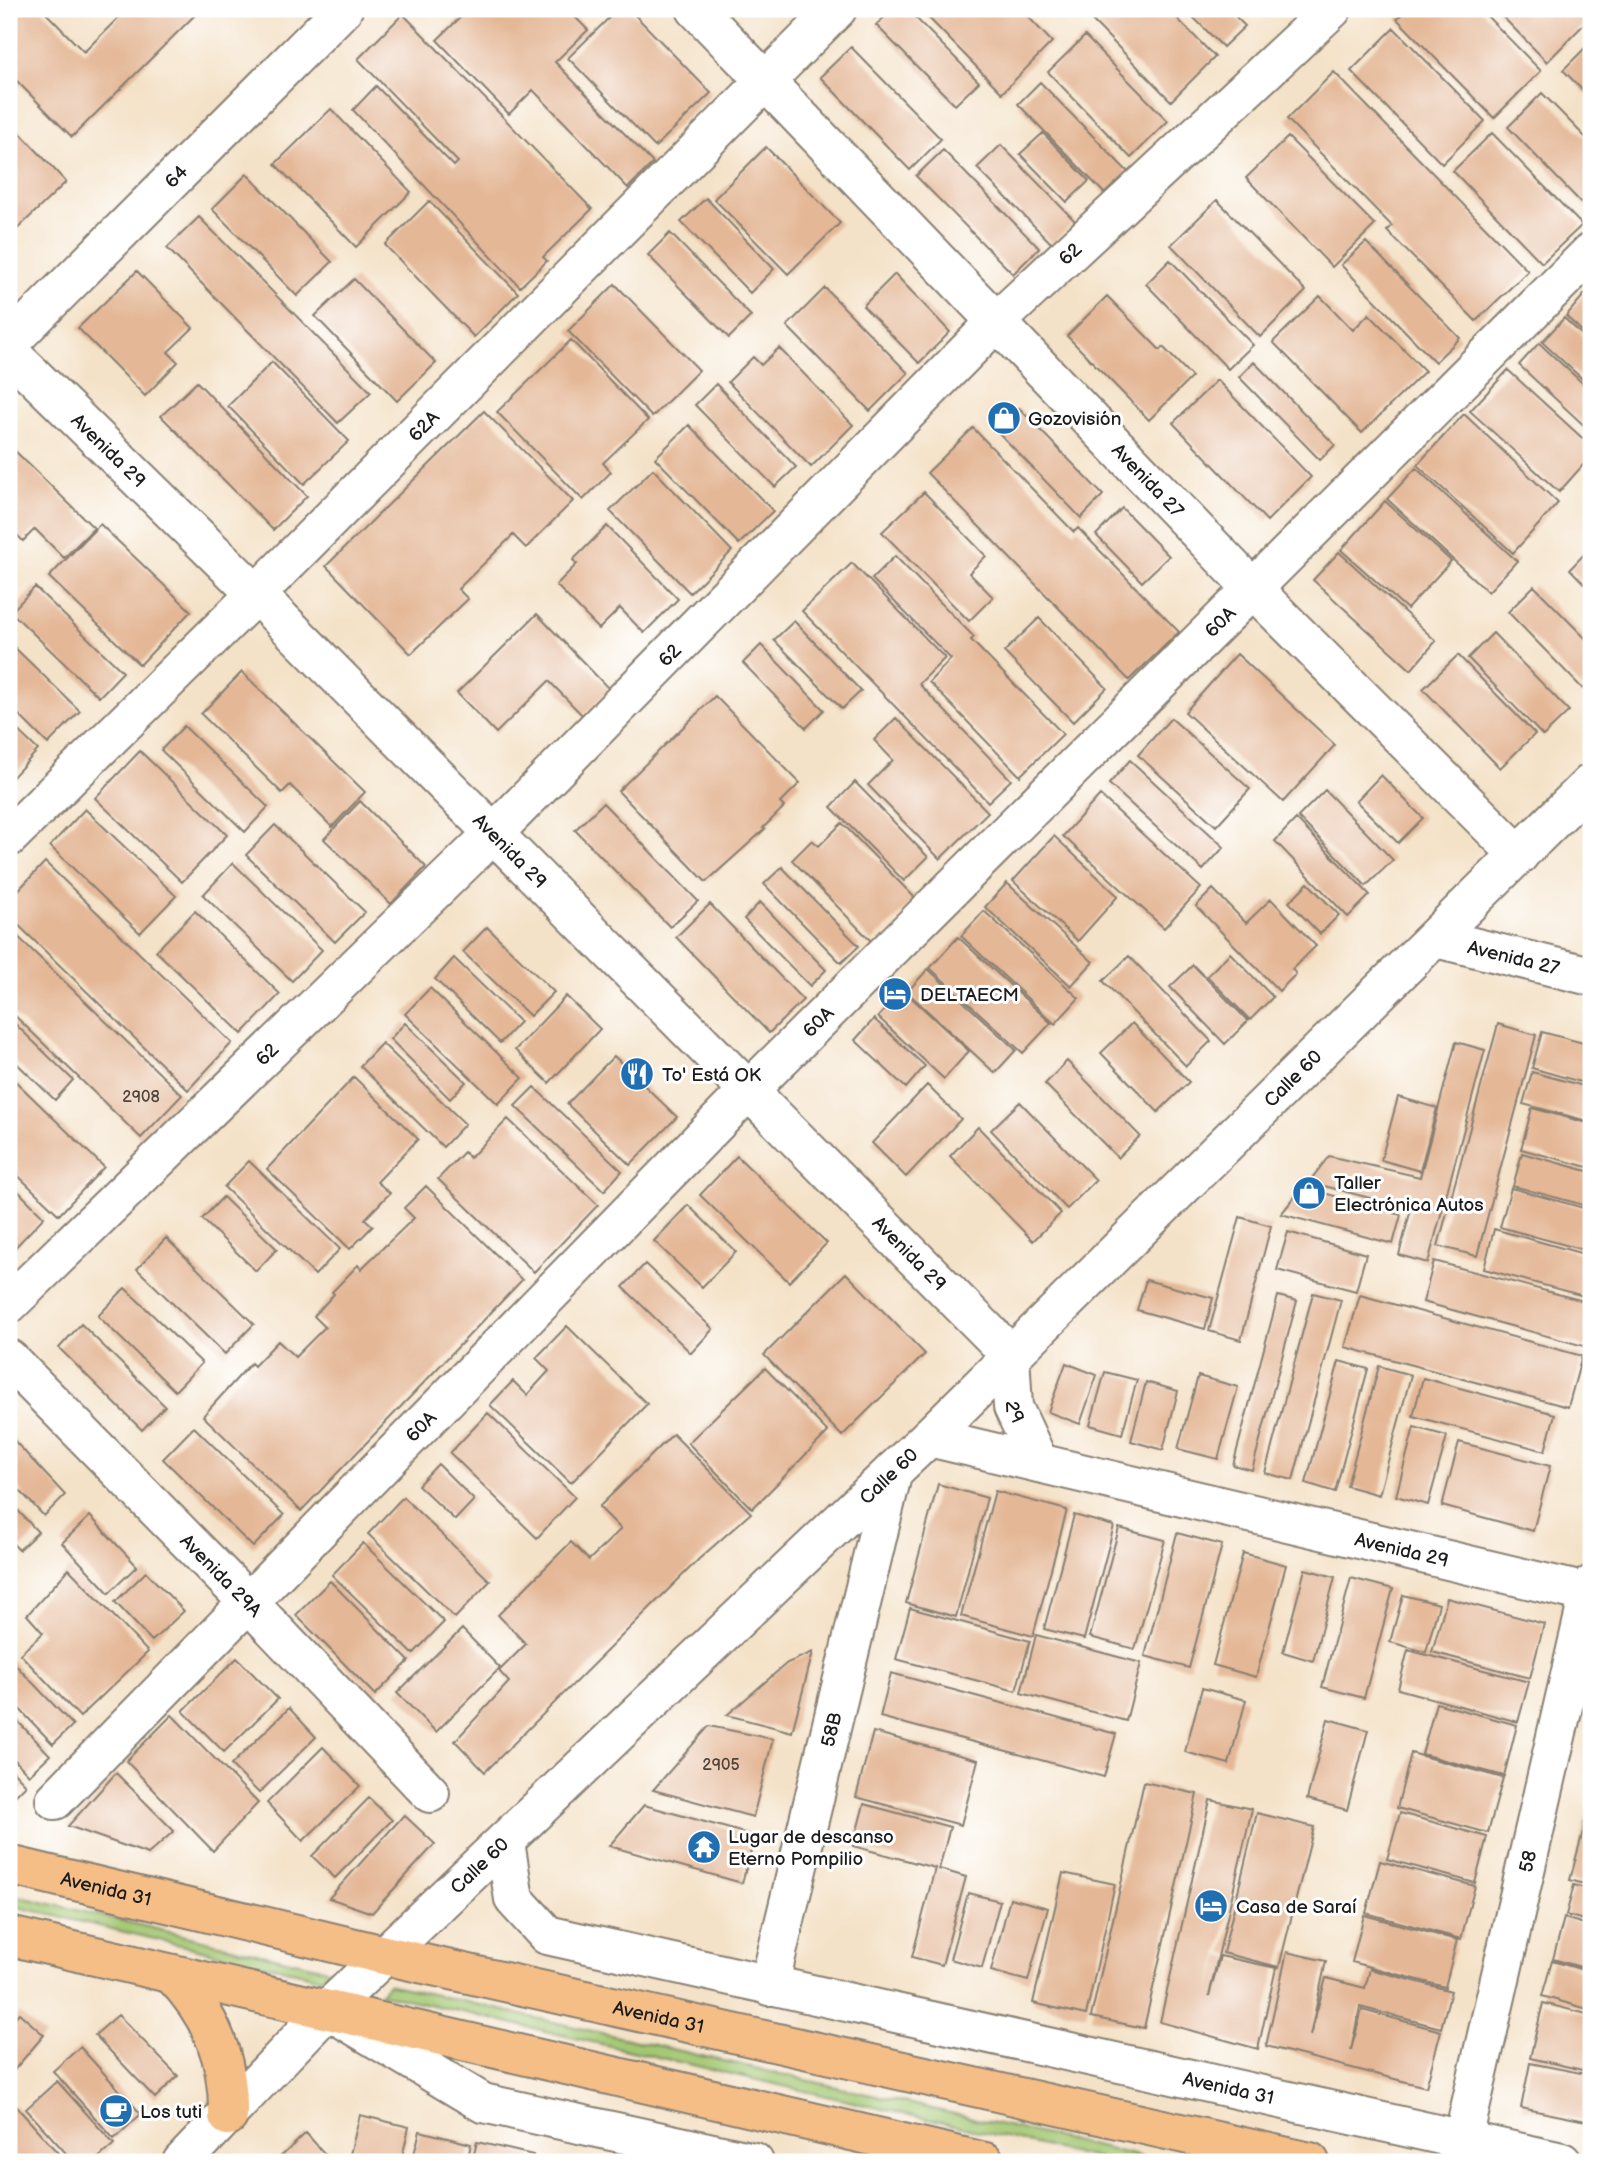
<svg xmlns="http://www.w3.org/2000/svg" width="1600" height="2171" font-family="'Balsamiq Sans',sans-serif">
	<rect width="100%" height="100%" fill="#fff"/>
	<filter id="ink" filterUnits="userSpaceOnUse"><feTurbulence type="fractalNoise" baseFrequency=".0143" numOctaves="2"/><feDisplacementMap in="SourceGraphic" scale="14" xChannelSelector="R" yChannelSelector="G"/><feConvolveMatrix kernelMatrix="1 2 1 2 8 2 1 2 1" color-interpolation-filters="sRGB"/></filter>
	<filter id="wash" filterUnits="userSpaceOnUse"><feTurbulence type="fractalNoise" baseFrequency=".00686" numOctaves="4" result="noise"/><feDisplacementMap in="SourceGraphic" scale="28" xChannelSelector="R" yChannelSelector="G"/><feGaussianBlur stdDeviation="1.57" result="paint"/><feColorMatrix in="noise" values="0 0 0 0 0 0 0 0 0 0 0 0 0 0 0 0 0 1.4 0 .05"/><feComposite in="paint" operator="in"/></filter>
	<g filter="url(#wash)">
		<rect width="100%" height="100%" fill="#f4e2c8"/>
		<!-- green -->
		<path fill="#a3c771" stroke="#607246" stroke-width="2" d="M9 1894 329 1970 321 1978 9 1905Z
			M388 1984 1164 2162H1113L380 1993Z"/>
		<g id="blocks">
			<!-- building -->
			<path fill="#e4b796" d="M9 9H42L84 52 127 9H201L72 137 9 73Z
				M469 9H567L588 30 555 62 653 163 628 188 533 90 509 114 437 40Z
				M618 9H629L711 93 655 147 568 58Z
				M893 9H907L979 82 955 105 876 25Z
				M920 9H1021L1052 42 1002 93Z
				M1090 9H1168L1215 57 1171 101 1085 13Z
				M1185 9H1228L1245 26 1223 47Z
				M1407 9H1480L1541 71 1494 118 1397 19Z
				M1495 9H1591V17L1547 62Z
				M403 14 592 209 543 257 547 261 520 287 353 110 376 86 454 166 458 162 358 59Z
				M1394 28 1485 121 1442 164 1351 71Z
				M1085 36 1168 121 1131 158 1048 72Z
				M1591 42V99L1563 70Z
				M851 47 941 139 910 170 820 77Z
				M1334 72 1528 271 1476 321 1387 231 1392 226 1287 119Z
				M1040 82 1130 174 1107 196 1018 104Z
				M1542 93 1591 143V213L1508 127Z
				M331 109 411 192 356 247 275 164Z
				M9 121 66 182 9 237Z
				M1043 133 1089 181 1067 202 1020 154Z
				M1492 133 1582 225 1542 263 1453 171Z
				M1288 137 1375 225 1332 267 1246 178Z
				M1001 145 1075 221 1052 244 977 168Z
				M766 147 840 223 788 274 714 199Z
				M943 150 1039 248 1013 274 916 176Z
				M247 174 332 262 297 296 212 209Z
				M706 198 774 269 750 293 681 222Z
				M1217 200 1306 291 1260 337 1171 245Z
				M429 201 518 293 474 337 385 245Z
				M199 217 371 392 338 423 167 248Z
				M670 233 751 316 729 338 648 255Z
				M1366 242 1460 338 1435 362 1341 265Z
				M1170 260 1253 345 1228 369 1146 284Z
				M137 271 193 328 168 352 178 362 145 396 78 328Z
				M895 274 950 332 919 363 863 306Z
				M354 279 436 363 397 401 315 316Z
				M615 284 699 370 652 417 568 331Z
				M825 288 908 373 870 411 787 326Z
				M1589 289 1591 291V340L1566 316Z
				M1107 296 1160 350 1163 347 1192 377 1149 420 1067 336Z
				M1320 296 1353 330 1369 314 1425 371 1362 433 1273 342Z
				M1564 318 1591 343V387L1542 342Z
				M571 340 648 420 603 463 611 472 583 500 497 412Z
				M1539 343 1591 391V432L1519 365Z
				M779 348 853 425 811 467 728 382 753 357 761 365Z
				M272 362 349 441 304 484 228 406Z
				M1254 362 1335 445 1320 460 1239 377Z
				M1508 370 1591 446V456L1559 492 1470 411Z
				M1217 380 1311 477 1267 521 1173 423Z
				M197 382 307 496 273 530 161 416Z
				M716 384 796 467 775 487 695 405Z
				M1019 408 1103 495 1081 518 996 430Z
				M484 411 573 501 526 548 513 535 458 589 468 599 411 654 326 566Z
				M1464 414 1558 503 1513 553 1417 465Z
				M689 425 773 511 739 544 655 458Z
				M973 428 1074 532 1078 528 1179 632 1129 680 927 473Z
				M9 445 94 528 64 558 35 529 23 541 9 527Z
				M1416 468 1517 561 1488 592 1387 499Z
				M653 469 732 551 690 593 610 511Z
				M924 492 986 556 969 573 993 597 969 621 882 532Z
				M1385 501 1451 561 1407 609 1341 550Z
				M1122 508 1169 556 1142 582 1096 535Z
				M100 524 191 611 140 665 49 577Z
				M607 526 678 599 644 633 620 608 599 629 556 585 577 564 573 560Z
				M1591 547V591L1570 569Z
				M1339 552 1436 641 1411 670 1313 580Z
				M895 556 974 637 971 640 1063 734 1020 776 929 682 951 659 872 579Z
				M852 563 945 658 919 684 1011 780 988 802 802 611Z
				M1534 586 1591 644V681L1583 689 1508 612Z
				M35 587 123 672 99 697 11 612Z
				M537 614 609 689 583 716 549 681 496 733 457 693Z
				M1039 618 1107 688 1073 722 1004 652Z
				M794 621 861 691 842 709 774 640Z
				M1493 633 1569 711 1543 736 1468 658Z
				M9 642 80 711 48 744 9 705Z
				M761 645 824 710 806 728 743 663Z
				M1237 654 1335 745 1283 802 1185 712Z
				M1458 655 1535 734 1500 768 1423 689Z
				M242 672 365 792 332 827 290 785 282 793 201 714Z
				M715 696 800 783 780 803 784 807 763 828 765 829 706 882 618 791Z
				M896 718 988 812 940 859 868 785 893 760 874 740Z
				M1171 718 1250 789 1216 826 1138 755Z
				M9 722 38 750 9 781Z
				M184 726 268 807 245 832 161 750Z
				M140 751 227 835 182 882 95 798Z
				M1130 760 1224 847 1203 870 1109 784Z
				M1381 775 1423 818 1398 843 1356 801Z
				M855 782 928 857 904 881 831 807Z
				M1325 790 1393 860 1366 886 1298 817Z
				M1100 795 1201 888 1164 928 1063 836Z
				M360 801 426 867 391 904 324 839Z
				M603 803 698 901 670 927 575 830Z
				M85 809 176 896 140 933 50 846Z
				M1296 819 1370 895 1348 917 1275 841Z
				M842 823 916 899 872 942 792 860 812 840 819 846Z
				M275 825 365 912 335 942 246 855Z
				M1054 836 1118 896 1078 941 1013 881Z
				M45 862 232 1043 188 1090 9 916V900Z
				M233 863 322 950 292 981 203 895Z
				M782 867 859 946 841 963 764 884Z
				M1007 883 1093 962 1071 986 985 907Z
				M1308 883 1339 915 1320 934 1289 902Z
				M1213 889 1246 923 1271 899 1316 946 1292 969 1296 974 1279 991 1196 906Z
				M760 902 826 970 810 986 744 919Z
				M710 904 803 1000 769 1033 676 937Z
				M195 911 280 994 242 1034 156 951Z
				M984 911 1079 998 1055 1024 961 936Z
				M487 927 554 992 530 1016 463 952Z
				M9 928 182 1095 141 1138 9 1010Z
				M958 937 1051 1023 1023 1053 930 968Z
				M1230 953 1273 997 1250 1020 1207 976Z
				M1129 956 1211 1041 1186 1066 1103 981Z
				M454 958 520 1022 500 1043 435 979Z
				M1193 965 1248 1021 1225 1044 1170 987Z
				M928 969 1016 1050 995 1073 907 992Z
				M430 988 523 1078 498 1104 405 1014Z
				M903 990 969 1051 944 1079 878 1017Z
				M566 996 600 1029 549 1083 515 1050Z
				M9 1018 73 1080 55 1100 9 1056Z
				M874 1019 925 1066 906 1088 855 1040Z
				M405 1023 466 1082 450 1099 390 1039Z
				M1132 1023 1189 1082 1158 1112 1101 1053Z
				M1498 1024 1536 1035 1477 1256 1438 1246Z
				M1542 1032 1591 1045V1085L1532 1068Z
				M1456 1042 1485 1050 1428 1263 1399 1255 1411 1209 1309 1182 1329 1156 1420 1177Z
				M382 1043 465 1124 443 1147 360 1066Z
				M614 1056 677 1117 630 1165 567 1104Z
				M1067 1061 1140 1136 1118 1158 1045 1084Z
				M1532 1072 1591 1088V1122L1523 1104Z
				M9 1075 104 1167 59 1215 9 1167Z
				M354 1077 418 1139 377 1182 390 1193 365 1219 373 1226 350 1249 267 1169Z
				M927 1085 961 1119 906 1177 872 1143Z
				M534 1087 622 1171 604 1191 515 1106Z
				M1398 1097 1437 1108 1420 1171 1381 1160Z
				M1020 1102 1096 1180 1067 1209 991 1130Z
				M1532 1108 1591 1124V1168L1521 1149Z
				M508 1119 598 1205 534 1272 438 1179 464 1152 470 1158Z
				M978 1127 1061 1213 1033 1241 950 1156Z
				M1522 1153 1591 1172V1207L1513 1186Z
				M737 1156 827 1243 789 1282 700 1195Z
				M249 1161 340 1249 315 1275 224 1187Z
				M9 1182 44 1217 9 1254Z
				M426 1186 522 1280 301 1511 203 1416 251 1363 254 1366 278 1341 295 1357 325 1327 314 1316 334 1294 332 1292 358 1265 361 1269 414 1218 404 1208Z
				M1303 1187 1401 1215 1393 1244 1281 1214Z
				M1511 1188 1591 1210V1252L1500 1227Z
				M223 1197 277 1249 256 1271 202 1219Z
				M688 1205 736 1252 702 1287 654 1241Z
				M1240 1217 1271 1226 1241 1340 1209 1331Z
				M1494 1229 1591 1256V1298L1484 1269Z
				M1288 1232 1366 1254 1356 1291 1277 1270Z
				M166 1238 254 1324 225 1354 137 1269Z
				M1434 1261 1591 1303V1348L1423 1302Z
				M645 1264 713 1329 691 1353 623 1287Z
				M846 1273 925 1354 842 1436 764 1355Z
				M1146 1280 1213 1298 1205 1329 1137 1310Z
				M125 1288 202 1363 175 1391 98 1316Z
				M1313 1293 1341 1300 1293 1480 1265 1473Z
				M1360 1295 1582 1356 1568 1407 1345 1347Z
				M1278 1296 1297 1301 1252 1470 1233 1465Z
				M81 1324 165 1406 142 1430 59 1348Z
				M567 1326 647 1404 571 1483 490 1405 513 1381 527 1395 549 1371 536 1358Z
				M1339 1361 1368 1369 1335 1492 1306 1483Z
				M1066 1363 1097 1375 1080 1424 1048 1412Z
				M1379 1366 1411 1375 1379 1495 1347 1486Z
				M765 1368 828 1432 752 1509 688 1443Z
				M1105 1372 1137 1380 1122 1434 1090 1425Z
				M1198 1376 1238 1387 1218 1459 1178 1449Z
				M1423 1378 1555 1414 1545 1451 1413 1416Z
				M1146 1382 1178 1391 1163 1450 1131 1441Z
				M488 1413 575 1497 537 1538 450 1453Z
				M194 1427 284 1515 253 1547 163 1459Z
				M1414 1427 1447 1436 1428 1505 1396 1496Z
				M673 1434 751 1513 699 1559 485 1772 455 1741 509 1682 499 1671 526 1644 498 1615 571 1542 589 1560 621 1529 599 1507Z
				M9 1435 65 1495 44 1516 9 1479Z
				M1459 1442 1550 1466 1533 1531 1442 1506Z
				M438 1464 474 1500 455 1520 418 1485Z
				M938 1484 987 1498 956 1617 906 1603Z
				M995 1491 1067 1510 1033 1636 961 1616Z
				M403 1497 490 1581 455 1618 368 1534Z
				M9 1501 38 1532 19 1550 9 1540Z
				M1074 1515 1114 1526 1084 1639 1044 1629Z
				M90 1516 137 1566 109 1593 62 1543Z
				M1119 1528 1165 1540 1135 1649 1090 1637Z
				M1177 1533 1222 1545 1189 1668 1145 1656Z
				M363 1543 444 1622 413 1654 332 1575Z
				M1243 1553 1286 1565 1256 1677 1213 1665Z
				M69 1569 148 1652 80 1717 20 1654 43 1633 27 1615Z
				M1305 1569 1335 1577 1313 1661 1283 1652Z
				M146 1572 184 1611 152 1641 115 1602Z
				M1351 1578 1393 1589 1364 1698 1322 1687Z
				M330 1581 409 1661 375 1695 296 1615Z
				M1403 1595 1439 1604 1426 1652 1390 1642Z
				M1447 1598 1544 1624 1530 1678 1432 1652Z
				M910 1608 1030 1641 1016 1691 896 1659Z
				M462 1629 500 1668 436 1732 397 1693Z
				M1036 1635 1141 1663 1126 1721 1021 1693Z
				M1408 1650 1529 1682 1518 1722 1398 1689Z
				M813 1652 792 1732 727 1715 787 1663Z
				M9 1658 73 1725 53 1744 9 1698Z
				M237 1658 278 1699 224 1752 183 1711Z
				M891 1673 1116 1734 1104 1777 880 1717Z
				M1202 1688 1246 1700 1229 1764 1185 1752Z
				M1436 1703 1517 1725 1504 1776 1422 1754Z
				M289 1708 316 1737 259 1793 231 1765Z
				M9 1712 50 1755 29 1775 9 1754Z
				M172 1715 258 1803 213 1851 126 1761Z
				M1328 1719 1368 1730 1347 1810 1307 1799Z
				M709 1726 773 1739 753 1817 653 1790Z
				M873 1732 978 1760 961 1825 856 1797Z
				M323 1747 360 1786 303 1841 267 1803Z
				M1411 1753 1503 1778 1488 1833 1397 1808Z
				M9 1767 26 1785 9 1802Z
				M116 1773 174 1831 148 1854 68 1826Z
				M1144 1782 1197 1794 1144 2028 1091 2017Z
				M369 1798 392 1820 335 1878 312 1856Z
				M1210 1800 1252 1809 1209 1996 1220 1956 1276 1968 1258 2049 1160 2022Z
				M1590 1803H1591V1831L1583 1829Z
				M864 1804 950 1827 939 1869 966 1877 942 1965 912 1957 935 1868 853 1846Z
				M644 1805 755 1836 742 1883 609 1846Z
				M1257 1813 1314 1827 1279 1967 1223 1953Z
				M1400 1813 1487 1837 1475 1883 1387 1859Z
				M404 1815 435 1844 372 1913 329 1898Z
				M1583 1831 1591 1833V1886L1570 1880Z
				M1380 1861 1475 1886 1461 1939 1366 1913Z
				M1063 1873 1115 1884 1086 2015 1033 2003Z
				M1574 1885 1591 1890V1922L1566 1915Z
				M968 1893 1000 1901 982 1968 950 1959Z
				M1010 1898 1048 1908 1028 1981 991 1971Z
				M1364 1915 1457 1940 1445 1987 1352 1962Z
				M1564 1918 1591 1926V1970L1553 1959Z
				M1287 1952 1326 1961 1310 2036 1326 1978 1365 1988 1370 1969 1451 1991 1441 2028 1360 2007 1351 2050 1362 2010 1441 2031 1426 2087 1266 2046Z
				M1552 1961 1591 1972V2010L1542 1996Z
				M1543 2003 1591 2015V2072L1530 2058Z
				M19 2013 44 2035 9 2076V2024Z
				M118 2015 178 2076 155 2098 95 2035Z
				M80 2047 141 2114 114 2139 53 2071Z
				M1530 2063 1591 2075V2122L1521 2108Z
				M57 2081 114 2144 94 2162H74L26 2109Z
				M15 2105 66 2162H9V2110Z
				M360 2115 409 2127 401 2162H348Z
				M420 2131 471 2144 467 2162H412Z
				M306 2133 332 2162H275Z
				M477 2142 533 2155 531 2162H472Z"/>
		</g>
	</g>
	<g filter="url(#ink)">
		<use href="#blocks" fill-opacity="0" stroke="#887f72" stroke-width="2"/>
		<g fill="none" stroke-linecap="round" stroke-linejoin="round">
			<!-- minor casing -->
			<g stroke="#887f72" stroke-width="42">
				<g id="minor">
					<path id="s1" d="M696 9 1252 588 1519 855"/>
					<path id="s2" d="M9 343 343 9"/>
					<path id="s3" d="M9 352 256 594 1010 1354"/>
					<path id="s4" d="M9 837 256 594 837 9"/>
					<path id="s5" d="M1436 938 1591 976"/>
					<path id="s6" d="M9 1304 494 833 996 322 1332 9"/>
					<path id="s7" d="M1010 1354 1013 1407 1039 1463"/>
					<path id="s8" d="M9 1359 248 1602 430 1793"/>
					<path id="s9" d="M929 1437 1591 1594"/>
					<path id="s10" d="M55 1800 749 1090 1591 252"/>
					<path id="s11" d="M505 1842 514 1899 547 1935 1562 2162"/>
					<path id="s12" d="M769 1986 893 1471"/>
					<path d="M335 2014 483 2103 754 2162"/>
					<path id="s13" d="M1463 2139 1591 1585"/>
					<path id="s14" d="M182 2162 327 2010 929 1437 1591 783"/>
				</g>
			</g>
			<!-- major casing -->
			<g stroke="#887f72" stroke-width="42">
				<g id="major">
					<path id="s15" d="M9 1865 384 1955 1310 2162"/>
					<path d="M9 1936 985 2162"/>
					<path d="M172 1974C212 2016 229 2059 228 2116"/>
				</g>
			</g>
			<!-- minor -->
			<use href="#minor" stroke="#fff" stroke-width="38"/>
			<!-- major -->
			<use href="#major" stroke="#f6be87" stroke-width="38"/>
		</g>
	</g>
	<!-- icons -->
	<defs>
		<g id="shop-disc" transform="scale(1.75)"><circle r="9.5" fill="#1f6fb2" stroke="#fff"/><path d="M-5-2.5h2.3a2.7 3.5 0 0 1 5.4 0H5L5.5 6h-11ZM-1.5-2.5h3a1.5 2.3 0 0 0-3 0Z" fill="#fff"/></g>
		<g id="hotel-disc" transform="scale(1.75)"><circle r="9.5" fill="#1f6fb2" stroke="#fff"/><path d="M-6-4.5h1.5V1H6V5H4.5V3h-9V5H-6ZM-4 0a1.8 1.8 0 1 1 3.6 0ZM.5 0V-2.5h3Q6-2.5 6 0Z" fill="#fff"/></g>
		<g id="restaurant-disc" transform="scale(1.75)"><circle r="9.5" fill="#1f6fb2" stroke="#fff"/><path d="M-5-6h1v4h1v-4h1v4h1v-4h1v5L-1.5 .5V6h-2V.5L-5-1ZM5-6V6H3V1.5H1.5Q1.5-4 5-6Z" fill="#fff"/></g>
		<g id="temple-disc" transform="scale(1.75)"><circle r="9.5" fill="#1f6fb2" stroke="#fff"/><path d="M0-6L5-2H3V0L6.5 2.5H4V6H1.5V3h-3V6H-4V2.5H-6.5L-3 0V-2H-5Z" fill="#fff"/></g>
		<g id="cafe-disc" transform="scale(1.75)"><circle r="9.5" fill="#1f6fb2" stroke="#fff"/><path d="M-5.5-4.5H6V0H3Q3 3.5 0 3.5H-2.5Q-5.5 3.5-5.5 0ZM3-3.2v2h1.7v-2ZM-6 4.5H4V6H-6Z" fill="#fff"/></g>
	</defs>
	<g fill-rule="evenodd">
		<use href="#shop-disc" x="1004" y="418"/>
		<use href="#hotel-disc" x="895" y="994"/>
		<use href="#restaurant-disc" x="637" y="1074"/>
		<use href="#shop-disc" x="1309" y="1193"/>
		<use href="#temple-disc" x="704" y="1847"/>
		<use href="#hotel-disc" x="1211" y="1906"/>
		<use href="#cafe-disc" x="116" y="2111"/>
	</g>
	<g text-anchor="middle" stroke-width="6" stroke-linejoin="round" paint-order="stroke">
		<!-- number labels -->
		<g font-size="16" fill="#4e433a">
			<text x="141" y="1102">2908</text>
			<text x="721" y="1770">2905</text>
		</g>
		<!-- street labels -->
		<g font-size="19" fill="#1c1c1c" stroke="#fff">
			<text dy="7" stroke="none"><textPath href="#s2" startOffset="236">64</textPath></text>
			<text dy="7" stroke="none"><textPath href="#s6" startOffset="1493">62</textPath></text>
			<text dy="7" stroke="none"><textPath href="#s4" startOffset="584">62A</textPath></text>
			<text dy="7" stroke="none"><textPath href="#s3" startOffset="140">Avenida 29</textPath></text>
			<text dy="7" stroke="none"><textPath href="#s1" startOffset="653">Avenida 27</textPath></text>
			<text dy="7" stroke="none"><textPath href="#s10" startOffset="1657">60A</textPath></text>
			<text dy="7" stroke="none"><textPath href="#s6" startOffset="926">62</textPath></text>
			<text dy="7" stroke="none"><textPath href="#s3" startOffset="707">Avenida 29</textPath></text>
			<text dy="7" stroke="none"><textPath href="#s5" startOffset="80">Avenida 27</textPath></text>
			<text dy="7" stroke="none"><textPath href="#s10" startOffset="1090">60A</textPath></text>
			<text dy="7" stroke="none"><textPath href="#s6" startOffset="359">62</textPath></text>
			<text dy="7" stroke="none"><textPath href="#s14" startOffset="1552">Calle 60</textPath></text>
			<text dy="7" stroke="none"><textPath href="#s3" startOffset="1274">Avenida 29</textPath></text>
			<text dy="7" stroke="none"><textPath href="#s7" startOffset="58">29</textPath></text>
			<text dy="7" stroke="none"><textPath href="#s10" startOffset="523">60A</textPath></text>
			<text dy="7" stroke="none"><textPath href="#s14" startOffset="985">Calle 60</textPath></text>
			<text dy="7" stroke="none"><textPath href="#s9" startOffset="486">Avenida 29</textPath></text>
			<text dy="7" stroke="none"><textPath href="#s8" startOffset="303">Avenida 29A</textPath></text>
			<text dy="7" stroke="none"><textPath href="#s12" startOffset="264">58B</textPath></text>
			<text dy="7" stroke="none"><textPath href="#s13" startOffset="285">58</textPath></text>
			<text dy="7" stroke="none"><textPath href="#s14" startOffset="420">Calle 60</textPath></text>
			<text dy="7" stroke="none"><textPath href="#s15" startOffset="100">Avenida 31</textPath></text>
			<text dy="7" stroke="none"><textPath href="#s15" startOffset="667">Avenida 31</textPath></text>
			<text dy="7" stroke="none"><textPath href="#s11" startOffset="805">Avenida 31</textPath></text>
		</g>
		<!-- poi labels -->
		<g font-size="19" fill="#1c1c1c" stroke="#fff" text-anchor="start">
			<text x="1028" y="425">Gozovisión</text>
			<text x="920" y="1001">DELTAECM</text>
			<text x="662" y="1081">To' Está OK</text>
			<text x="1334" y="1189">Taller<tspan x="1334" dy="22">Electrónica Autos</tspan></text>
			<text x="728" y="1843">Lugar de descanso<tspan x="728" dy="22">Eterno Pompilio</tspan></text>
			<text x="1236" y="1913">Casa de Saraí</text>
			<text x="140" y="2118">Los tuti</text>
		</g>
	</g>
	<!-- margin -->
	<rect width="1600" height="2171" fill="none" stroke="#fff" stroke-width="35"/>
</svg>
